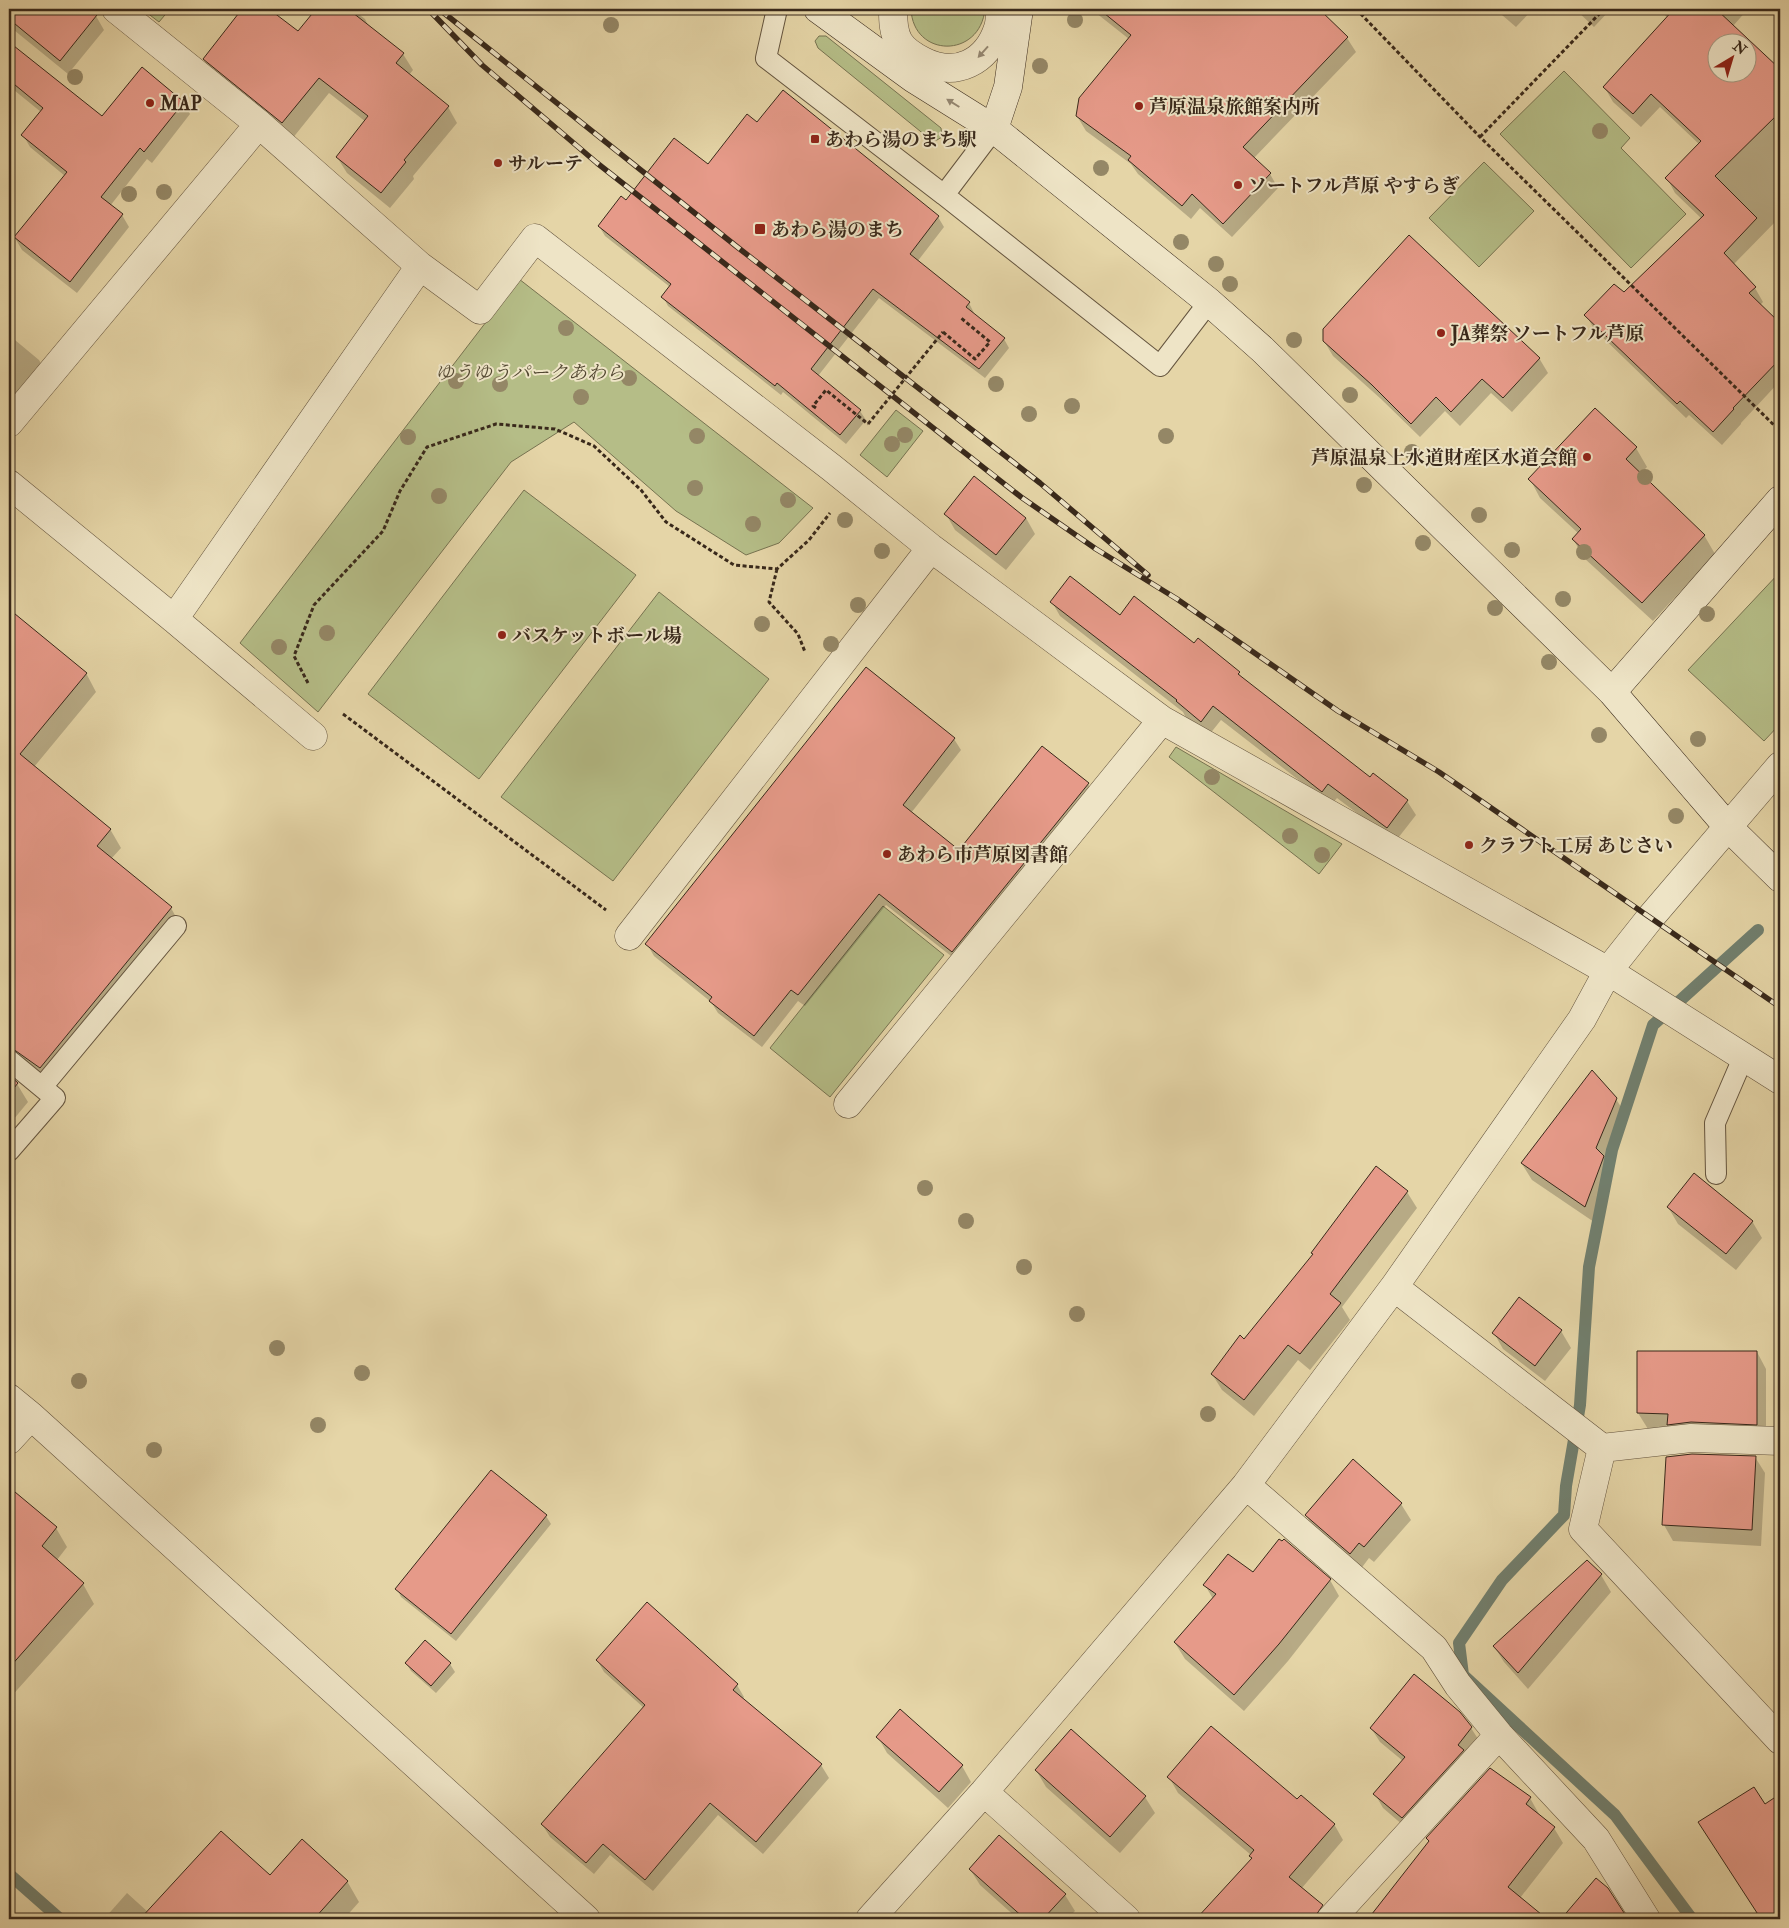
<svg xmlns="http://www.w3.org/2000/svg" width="1789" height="1928" font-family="'IM FELL Double Pica','Noto Serif JP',serif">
	<rect width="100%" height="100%" fill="#e5d5a7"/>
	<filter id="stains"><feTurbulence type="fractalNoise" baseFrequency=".004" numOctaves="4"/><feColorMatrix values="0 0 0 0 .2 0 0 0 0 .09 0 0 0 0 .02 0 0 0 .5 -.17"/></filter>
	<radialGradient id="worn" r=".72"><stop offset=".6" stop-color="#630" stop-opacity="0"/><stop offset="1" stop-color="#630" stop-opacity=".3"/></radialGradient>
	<!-- green -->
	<path fill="#b5bd87" stroke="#777351" d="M142 9H170L159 22Z
		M911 9H985C980 59 913 58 911 9Z
		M819 36H826L941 128 942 137 937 140H931L818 48 815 41Z
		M1564 71 1630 138 1621 148 1686 214 1631 268 1500 134Z
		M1484 162 1534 211 1479 267 1429 218Z
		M519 279 813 508 779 543 746 555 676 511 574 422 511 462 318 712 240 643Z
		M896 410 923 431 887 477 860 455Z
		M524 490 636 575 479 779 368 694Z
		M1780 572V724L1764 741 1688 670Z
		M659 592 769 679 613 881 501 797Z
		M1176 747 1342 844 1319 874 1169 757Z
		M883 906 944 955 830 1097 770 1048Z"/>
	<!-- shadow -->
	<path fill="#0003" fill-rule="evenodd" d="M9 9H87L96 16 104 30 68 74 9 26Z
		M244 9H267L298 33 318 9H352L365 19 369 27 403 54 413 70 409 75 448 107 457 123 413 176 414 179 390 208 347 173 337 157 366 122 329 93 292 139 214 75 204 59Z
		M1091 9H1192L1234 41 1265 9H1317L1347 38 1356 52 1254 158 1270 174 1278 188 1232 237 1200 208 1191 219 1138 174 1131 164 1086 131 1077 116 1129 39Z
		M1495 9H1533L1516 27Z
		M1575 9H1611L1594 27Z
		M1658 9H1748L1733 26 1779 69 1780 68V217L1733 265 1755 288 1763 302 1760 305 1780 325V381L1741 423V424L1722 445 1689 415 1686 418 1594 329 1586 315 1624 294 1702 219 1675 193 1667 178 1700 145 1660 107 1641 127 1613 102 1605 88 1668 18ZM1716 42H1746V72H1716Z
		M9 44 102 117 183 102 190 114 152 163 147 159 110 206 122 215 129 227 77 293 22 250 15 238 65 176 30 147 23 135 41 112 9 86Z
		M783 92 938 217 944 227 917 262 969 303 974 313 973 314 1004 339 1009 348 985 378 879 298 818 376 860 411 866 420 846 444 783 392 781 395 668 306 663 297 670 287 605 236 599 226 626 201 708 166 758 124Z
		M9 335 39 360 47 374 9 419Z
		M1324 341 1539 358 1548 373 1512 412 1491 393 1460 426 1445 411 1420 437 1381 399 1333 356Z
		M1636 448 1647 467 1640 474 1704 535 1715 554 1653 621 1584 558 1573 539 1578 533 1540 498 1530 479Z
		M946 514 1026 518 1035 534 1006 570 955 530Z
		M1052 602 1120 616 1195 644 1239 673 1242 679 1370 779 1374 775 1407 801 1416 815 1395 842 1337 798 1331 805 1221 720 1209 735 1185 716 1183 712 1060 616Z
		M9 611 86 673 96 692 34 767 110 829 121 848 111 859 171 908 181 926 51 1086 10 1071 9 1074Z
		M954 739 961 750 911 813 959 852 1088 784 1095 796 960 963 886 905 805 1006 798 1001 762 1047 718 1013 711 1002 654 956 647 944Z
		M9 1076 17 1084 28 1102 9 1125Z
		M1616 1099 1626 1115 1606 1162 1613 1174 1594 1222 1532 1180 1522 1164Z
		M1407 1192 1417 1208 1342 1307 1350 1320 1310 1370 1298 1360 1254 1416 1222 1390 1212 1374 1244 1340Z
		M1668 1207 1752 1221 1762 1238 1736 1270 1678 1224Z
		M1519 1299 1561 1331 1571 1348 1545 1381 1503 1349 1494 1333Z
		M1638 1352H1757L1766 1369V1441L1648 1429 1638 1413Z
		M1755 1457 1765 1473 1761 1546 1673 1541 1664 1525Z
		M1354 1461 1401 1504 1411 1520 1374 1562 1369 1558 1360 1570 1316 1532 1306 1515Z
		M9 1489 56 1528 67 1547 57 1560 83 1584 94 1604 9 1699Z
		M546 1516 551 1524 456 1641 401 1597 397 1589Z
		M1587 1562 1601 1575 1611 1592 1528 1689 1504 1662 1494 1646Z
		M1253 1574 1330 1580 1339 1596 1288 1661 1244 1711 1185 1659 1175 1643 1213 1599 1205 1585Z
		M425 1642 450 1664 455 1672 436 1693 411 1671 406 1663Z
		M597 1660 737 1685 744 1697 742 1700 821 1765 829 1778 763 1854 718 1815 653 1891 610 1855 594 1874 550 1837 542 1824 644 1708 604 1672Z
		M1459 1713 1471 1728 1480 1742 1411 1832 1383 1808 1375 1794 1403 1761 1380 1742 1371 1728Z
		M1071 1731 1145 1797 1155 1813 1120 1853 1046 1787 1036 1770Z
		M878 1737 962 1766 971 1782 948 1808 887 1753Z
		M1169 1777 1298 1801 1334 1824 1343 1840 1301 1889 1322 1906 1329 1919H1197L1252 1860 1251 1855 1178 1793Z
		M1780 1796V1919H1749L1757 1913 1700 1823 1765 1806Z
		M1530 1798 1539 1814 1538 1815 1554 1828 1563 1843 1520 1898 1545 1919H1368L1430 1842Z
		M970 1869 1065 1895 1075 1911 1067 1919H1018L980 1885Z
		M270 1877 347 1881 359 1902 344 1919H104L127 1893 148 1912Z
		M1596 1880 1626 1919H1563Z"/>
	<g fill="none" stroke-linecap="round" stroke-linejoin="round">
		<!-- stream -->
		<path stroke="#717f6e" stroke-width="12" d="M9 1874 60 1919
			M1692 1919 1615 1815 1463 1675 1459 1643 1502 1580 1564 1515 1566 1486 1580 1405 1589 1267 1612 1150 1653 1025 1758 930"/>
	</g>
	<!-- building -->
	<path fill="#e69a89" stroke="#39291b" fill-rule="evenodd" d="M9 9H101V10L60 61 9 19Z
		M242 9H269L298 31 316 9H348L404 53 396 63 449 106 404 160 406 162 381 193 336 157 368 116 319 78 282 123 203 59Z
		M1099 9H1319L1348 37 1243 147 1271 173 1223 224 1192 194 1182 206 1128 160 1131 156 1076 116 1079 98 1131 35Z
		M1674 9H1716L1780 69V112L1715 176 1757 218 1724 253 1756 287 1749 293 1780 323V359L1733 408 1734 409 1713 432 1680 401 1677 404 1584 315 1614 284 1624 292 1704 215 1665 178 1701 141 1651 94 1633 114 1603 87ZM1716 42H1746V72H1716Z
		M9 42 102 116 142 67 184 102 144 152 140 148 101 197 123 214 70 282 14 237 67 172 21 135 43 108 9 80Z
		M783 90 939 216 910 254 970 302 966 307 1005 338 979 369 873 289 811 369 861 410 840 435 777 383 775 386 661 297 671 284 598 226 621 196 626 200 674 138 708 164 747 114 757 122Z
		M1409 235 1540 358 1503 398 1482 379 1451 412 1436 397 1411 424 1372 385 1323 341V329Z
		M1595 408 1637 447 1626 459 1705 535 1642 603 1572 539 1581 529 1528 479Z
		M974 476 1026 518 996 555 944 514Z
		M1070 576 1120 615 1134 596 1194 643 1198 638 1240 672 1238 674 1370 777 1373 773 1408 800 1387 828 1328 784 1322 792 1213 706 1201 722 1176 701 1177 700 1050 602Z
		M9 609 87 673 20 754 111 829 97 846 172 907 40 1068 16 1051 9 1048Z
		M866 667 955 738 903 805 959 850 1042 746 1089 783 952 952 879 894 798 995 791 990 754 1036 709 1001 712 997 645 944Z
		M1592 1070 1617 1098 1596 1148 1604 1156 1585 1207 1521 1163Z
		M9 1075 18 1083 9 1094Z
		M1376 1166 1408 1191 1330 1294 1341 1303 1300 1354 1288 1345 1244 1400 1211 1374 1240 1335 1244 1339 1313 1254 1311 1253Z
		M1694 1173 1753 1221 1726 1254 1667 1207Z
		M1519 1297 1562 1330 1535 1366 1492 1333Z
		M1637 1351H1757V1425L1691 1422 1667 1425 1668 1414 1637 1413Z
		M1692 1454 1756 1456 1752 1530 1662 1525 1666 1457Z
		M1353 1459 1402 1503 1364 1547 1359 1543 1350 1554 1305 1515Z
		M491 1470 547 1515 451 1634 395 1589Z
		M9 1487 57 1527 42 1546 84 1583 9 1668Z
		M1279 1539 1282 1541 1284 1539 1331 1579 1279 1644 1234 1695 1174 1642 1216 1594 1203 1585 1228 1554 1253 1572Z
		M1587 1560 1602 1574 1518 1673 1493 1646Z
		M647 1602 738 1684 733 1690 822 1764 756 1842 710 1803 645 1880 603 1844 586 1863 541 1824 645 1705 596 1660Z
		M425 1640 451 1663 431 1686 405 1663Z
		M1414 1674 1460 1712 1472 1727 1458 1745 1464 1750 1402 1818 1373 1794 1405 1757 1370 1728Z
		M900 1709 963 1765 939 1792 876 1737Z
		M1211 1726 1297 1799 1301 1795 1335 1824 1289 1877 1323 1905 1316 1915V1919H1196L1252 1858 1249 1856 1254 1850 1167 1777Z
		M1071 1729 1146 1796 1110 1837 1035 1770Z
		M1490 1768 1531 1797 1526 1804 1555 1827 1508 1887 1547 1919H1368L1429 1841 1426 1838Z
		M1754 1787 1765 1804 1780 1794V1919H1761L1698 1822Z
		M221 1831 270 1875 302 1839 348 1881 314 1919H140Z
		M999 1835 1066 1894 1043 1919H1025L969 1869Z
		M1596 1878 1608 1888 1628 1919H1561Z"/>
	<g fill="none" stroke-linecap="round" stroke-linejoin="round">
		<!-- lane casing -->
		<g stroke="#64543e" stroke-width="22">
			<path id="lane" d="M777 9 766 58 944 195 994 129
				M944 195 1160 366 1209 302
				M9 1060 55 1098 9 1151
				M42 1087 176 926
				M1716 1174 1715 1123 1743 1058"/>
		</g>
		<!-- street casing -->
		<g stroke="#64543e" stroke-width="29">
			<path id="street" d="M116 9 259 124 420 266 480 310 535 238 832 468 931 548 1162 720 1608 971 1780 1080
				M893 9C893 20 893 32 899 42 904 50 915 57 923 61 956 78 987 62 998 28 1000 22 1000 15 1000 9
				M9 423 259 124
				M9 484 174 619 313 736
				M174 619 420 266
				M629 936 931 548
				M848 1104 1162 720
				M1394 1287 1602 1448 1691 1438 1780 1441
				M9 1398 31 1416 586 1919
				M9 1440 31 1416
				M1602 1448 1583 1529 1780 1740
				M1246 1485 1434 1648 1458 1685 1499 1735 1596 1839 1646 1919
				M984 1792 1126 1919
				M870 1919 984 1792 1246 1485 1394 1287 1582 1019 1608 971 1650 918 1780 766
				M1331 1919 1499 1735"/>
		</g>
		<!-- secondary casing -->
		<g stroke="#39291b" stroke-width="29">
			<path id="secondary" d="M818 9 914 79 994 129 1209 302 1263 350 1612 692 1728 827 1780 878
				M994 129 1008 87 1019 9
				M1612 692 1780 500"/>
		</g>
		<!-- path -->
		<path stroke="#39291b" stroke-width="3" stroke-dasharray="4 2.5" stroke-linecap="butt" d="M1356 9 1480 137 1780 431
			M1480 137 1604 9
			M943 332 975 359 990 342 961 318
			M816 408 813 406 826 390 868 424
			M777 569 769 602 798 634 805 652
			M308 683 294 656 314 605 383 531 400 491 427 447 496 424 555 429 594 446 641 490 666 522 734 565 777 569 809 540 830 513
			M343 714 606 910"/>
		<!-- lane -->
		<use href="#lane" stroke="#eee4c6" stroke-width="20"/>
		<!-- street -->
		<use href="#street" stroke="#eee4c6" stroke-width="28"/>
		<!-- secondary -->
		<use href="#secondary" stroke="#eee4c6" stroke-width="28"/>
		<!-- rail casing -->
		<g stroke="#39291b" stroke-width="5.5">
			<path id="rail" d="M428 9 482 65 597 163 1021 497 1096 549 1177 599 1338 711 1439 772 1780 1007
				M439 9 736 246 1040 483 1148 575"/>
		</g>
		<!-- rail -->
		<use href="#rail" stroke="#eee4c6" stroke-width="4" stroke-dasharray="11" stroke-linecap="butt"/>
		<!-- path-bridge -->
		<path stroke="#39291b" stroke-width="3" stroke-dasharray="4 2.5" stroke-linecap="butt" d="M868 424 943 332"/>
	</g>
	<!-- trees -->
	<g fill="#948766">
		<circle cx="1075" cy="20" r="8"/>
		<circle cx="611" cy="25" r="8"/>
		<circle cx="1040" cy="66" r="8"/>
		<circle cx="75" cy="77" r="8"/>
		<circle cx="1600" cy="131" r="8"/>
		<circle cx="1101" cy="168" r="8"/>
		<circle cx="164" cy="192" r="8"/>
		<circle cx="129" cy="194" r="8"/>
		<circle cx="1181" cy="242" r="8"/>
		<circle cx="1216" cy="264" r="8"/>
		<circle cx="1230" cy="284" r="8"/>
		<circle cx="566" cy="328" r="8"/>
		<circle cx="1294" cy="340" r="8"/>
		<circle cx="629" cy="378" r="8"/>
		<circle cx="456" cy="381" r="8"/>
		<circle cx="500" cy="384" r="8"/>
		<circle cx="996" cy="384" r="8"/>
		<circle cx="1350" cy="395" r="8"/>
		<circle cx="581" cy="397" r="8"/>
		<circle cx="1072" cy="406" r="8"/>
		<circle cx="1029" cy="414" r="8"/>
		<circle cx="905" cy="435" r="8"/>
		<circle cx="697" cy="436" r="8"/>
		<circle cx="1166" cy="436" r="8"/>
		<circle cx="408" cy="437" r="8"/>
		<circle cx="892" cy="444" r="8"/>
		<circle cx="1412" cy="452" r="8"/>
		<circle cx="1645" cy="477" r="8"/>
		<circle cx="1364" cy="485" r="8"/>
		<circle cx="695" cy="488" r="8"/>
		<circle cx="439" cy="496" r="8"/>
		<circle cx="788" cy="500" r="8"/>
		<circle cx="1479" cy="515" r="8"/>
		<circle cx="845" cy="520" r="8"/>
		<circle cx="753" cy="524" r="8"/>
		<circle cx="1423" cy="543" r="8"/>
		<circle cx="1512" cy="550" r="8"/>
		<circle cx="882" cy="551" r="8"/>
		<circle cx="1584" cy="552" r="8"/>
		<circle cx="1563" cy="599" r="8"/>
		<circle cx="858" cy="605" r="8"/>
		<circle cx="1495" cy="608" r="8"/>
		<circle cx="1707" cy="614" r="8"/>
		<circle cx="762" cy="624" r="8"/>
		<circle cx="327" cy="633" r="8"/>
		<circle cx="831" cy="644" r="8"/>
		<circle cx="279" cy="647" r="8"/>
		<circle cx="1549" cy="662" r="8"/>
		<circle cx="1599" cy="735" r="8"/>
		<circle cx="1698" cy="739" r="8"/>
		<circle cx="1212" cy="777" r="8"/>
		<circle cx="1676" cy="816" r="8"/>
		<circle cx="1290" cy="836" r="8"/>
		<circle cx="1322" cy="855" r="8"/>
		<circle cx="925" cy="1188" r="8"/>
		<circle cx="966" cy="1221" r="8"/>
		<circle cx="1024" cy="1267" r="8"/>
		<circle cx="1077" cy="1314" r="8"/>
		<circle cx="277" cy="1348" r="8"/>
		<circle cx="362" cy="1373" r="8"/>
		<circle cx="79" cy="1381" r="8"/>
		<circle cx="1208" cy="1414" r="8"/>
		<circle cx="318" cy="1425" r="8"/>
		<circle cx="154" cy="1450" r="8"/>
	</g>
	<!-- one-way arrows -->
	<defs><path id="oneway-solid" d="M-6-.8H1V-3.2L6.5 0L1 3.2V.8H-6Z" transform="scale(1.25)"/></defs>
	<g fill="#948670">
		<use href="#oneway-solid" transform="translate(983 52) rotate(132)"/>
		<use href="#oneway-solid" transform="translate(953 103) rotate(-148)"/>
	</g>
	<!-- markers -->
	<g fill="#8f2418" stroke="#eee4c6" stroke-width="2">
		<circle cx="150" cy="103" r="5"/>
		<circle cx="1139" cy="106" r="5"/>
		<rect x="810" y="134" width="10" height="10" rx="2.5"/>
		<circle cx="498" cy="163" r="5"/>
		<circle cx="1238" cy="185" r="5"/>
		<rect x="754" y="223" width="12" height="12" rx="2.5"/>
		<circle cx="1441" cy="333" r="5"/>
		<circle cx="1587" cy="457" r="5"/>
		<circle cx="502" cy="635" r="5"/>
		<circle cx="1469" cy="845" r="5"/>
		<circle cx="887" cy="854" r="5"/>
	</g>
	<g text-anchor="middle" stroke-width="4" stroke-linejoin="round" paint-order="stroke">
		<!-- poi labels -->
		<g font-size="19" font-weight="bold" fill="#39291b" stroke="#eee4c6" text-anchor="start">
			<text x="160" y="110">MAP</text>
			<text x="1149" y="113">芦原温泉旅館案内所</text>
			<text x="825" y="146">あわら湯のまち駅</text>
			<text x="508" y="170">サルーテ</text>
			<text x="1248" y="192">ソートフル芦原 やすらぎ</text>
			<text x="771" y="236">あわら湯のまち</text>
			<text x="1451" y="340">JA葬祭 ソートフル芦原</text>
			<text x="1577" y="464" text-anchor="end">芦原温泉上水道財産区水道会館</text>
			<text x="512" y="642">バスケットボール場</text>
			<text x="1479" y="852">クラフト工房 あじさい</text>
			<text x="897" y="861">あわら市芦原図書館</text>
		</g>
		<!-- park labels -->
		<g font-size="19" font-style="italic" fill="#524731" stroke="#eee4c6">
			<text x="530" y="379">ゆうゆうパークあわら</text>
		</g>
	</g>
	<!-- margin -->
	<rect width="1789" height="1928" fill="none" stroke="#e5d5a7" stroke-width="30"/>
	<rect x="10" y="10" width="1769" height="1908" fill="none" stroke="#39291b" stroke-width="2.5"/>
	<rect x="15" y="15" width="1759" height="1898" fill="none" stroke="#39291b"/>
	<!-- north arrow -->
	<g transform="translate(1732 58) rotate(38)"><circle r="24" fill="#eee4c6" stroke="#a69982"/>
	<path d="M0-4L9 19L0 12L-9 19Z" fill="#8f2418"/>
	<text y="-8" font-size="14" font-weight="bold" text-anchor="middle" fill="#39291b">N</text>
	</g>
	<rect width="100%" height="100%" filter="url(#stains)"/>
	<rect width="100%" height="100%" fill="url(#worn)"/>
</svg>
